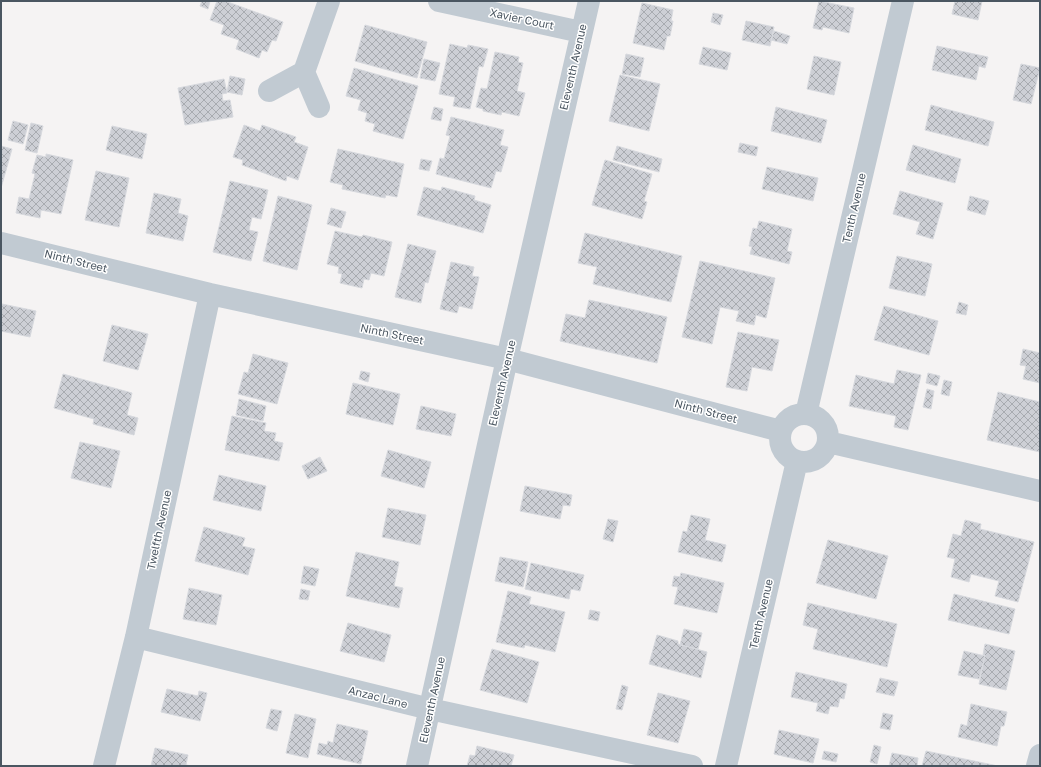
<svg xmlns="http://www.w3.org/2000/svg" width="1041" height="767" font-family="'Golos Text',sans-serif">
	<defs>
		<pattern id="building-cross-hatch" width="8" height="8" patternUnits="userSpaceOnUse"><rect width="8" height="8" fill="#cdcfd5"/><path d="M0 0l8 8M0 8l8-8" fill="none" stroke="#a8abb0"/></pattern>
	</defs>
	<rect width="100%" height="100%" fill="#f5f3f3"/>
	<!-- building -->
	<path fill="url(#building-cross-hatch)" stroke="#d7d9de" d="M202 1H210L208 9 200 6Z
		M217 1H225L283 22 276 41 272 40 267 52 262 50 259 58 236 49 239 40 221 34 224 25 210 20Z
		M819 1 854 8 849 33 823 27 822 30 813 28Z
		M955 1H982L978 20 952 14Z
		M642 3 673 10 671 21H673L670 36H667L664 50 633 43Z
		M713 13 723 15 720 25 711 22Z
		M746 21 774 27 770 46 742 40Z
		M365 25 427 42 417 78 355 61Z
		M774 31 790 36 787 44 771 40Z
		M450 44 467 48 468 45 488 49 483 67 479 66 470 109 453 106 455 97 439 94Z
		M937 46 988 57 985 68 979 66 976 80 932 70Z
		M703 47 731 53 727 70 699 64Z
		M495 52 519 57 518 62 523 63 517 91 525 93 519 116 502 112 501 115 483 111V109L476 107 481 88 487 89Z
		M626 54 644 58 640 77 622 74Z
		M814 56 841 62 834 95 807 89Z
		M424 59 440 63 435 81 420 78Z
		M1021 64 1040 68 1031 104 1013 100Z
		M354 68 418 86 403 139 373 131 375 124 365 121 367 113 358 110 361 100 346 96Z
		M620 75 660 84 649 131 609 121Z
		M230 76 245 79 242 95 227 92Z
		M224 79 227 93 222 94 223 101 230 100 233 117 185 125 178 88Z
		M931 105 994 122 988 146 925 130Z
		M434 107 443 109 441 121 431 119Z
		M776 107 827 120 821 143 771 131Z
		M451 117 504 130 500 145 508 147 501 172 496 171 491 188 436 174 440 158 444 159 450 136 446 135Z
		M13 121 28 125 23 144 8 140Z
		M31 123 43 126 37 153 25 150Z
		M244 125 260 131 262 125 296 137 294 142 308 147 298 180 287 176 286 181 242 165 243 160 233 157Z
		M112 126 147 134 142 159 106 150Z
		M740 143 758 147 756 156 738 152Z
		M913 145 961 159 955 183 906 170Z
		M1 146 12 149 1 188Z
		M617 146 662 159 659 172 613 160Z
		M338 149 404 164 397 197 386 195 385 198 342 189 343 185 330 182Z
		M46 154 73 160 61 214 41 210 40 218 16 213 19 197 29 199 35 174 32 173 37 155 46 157Z
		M421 159 432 161 429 171 419 169Z
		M605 160 652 174 644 201 647 202 642 219 592 205Z
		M767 167 818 178 813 201 762 189Z
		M96 171 129 178 119 227 85 220Z
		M230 181 268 190 261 219 252 217 249 230 258 232 251 261 213 252Z
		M424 187 441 191 442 187 475 196 474 200 491 205 483 233 417 215Z
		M900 191 943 203 933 239 916 234 920 222 893 214Z
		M154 193 181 199 178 213 188 216 183 241 146 233Z
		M278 196 312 205 297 270 263 261Z
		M970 196 989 201 985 215 967 210Z
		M331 208 346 212 341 228 327 224Z
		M759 221 792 229 787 251 792 252 789 264 750 254 752 247 749 246 753 228 757 229Z
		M335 231 362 237 363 235 392 242 384 276 371 273 369 280 364 279 362 288 340 283 342 274 338 273 339 267 327 264Z
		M585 233 682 256 671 302 593 284 597 267 578 263Z
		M408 244 436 251 428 283 425 282 421 303 395 297Z
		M897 256 932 264 925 296 889 288Z
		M700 261 775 278 766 318 756 315 754 325 736 321 739 311 720 307 712 344 682 337Z
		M451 262 474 267 472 276 479 277 472 309 459 306 457 313 440 309Z
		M589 300 667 317 657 363 560 341 566 314 585 318Z
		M959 302 968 305 966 315 956 313Z
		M2 304 36 311 30 337 1 331Z
		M884 306 938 321 929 355 874 340Z
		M112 325 148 334 138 370 103 361Z
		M738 332 779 340 772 371 752 367 747 391 726 387Z
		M1023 349 1040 353V383L1023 379 1026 366 1020 365Z
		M253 354 288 363 277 404 238 394 244 372 248 373Z
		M897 370 921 375 908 430 894 427 896 416 849 406 856 375 894 384Z
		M361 371 370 373 368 382 359 379Z
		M928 373 940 376 937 386 926 383Z
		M63 374 132 393 127 415 138 418 134 435 93 424 94 419 54 408Z
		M944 380 952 382 949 396 941 394Z
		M353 383 400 394 393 425 346 414Z
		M927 389 934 391 931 409 923 407Z
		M998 392 1040 402V452L987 440Z
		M239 399 266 406 263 421 236 415Z
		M421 406 456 414 451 436 416 429Z
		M232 416 266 423 264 431 276 433 274 441 283 443 279 461 225 450Z
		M80 442 120 451 111 488 71 478Z
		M388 450 431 462 424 488 381 476Z
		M320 457 327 471 308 479 302 466Z
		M219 475 266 486 261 511 213 500Z
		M525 486 572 495 570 506 563 505 560 519 520 511Z
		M388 508 426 515 420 545 382 537Z
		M691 515 710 519 705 540 726 545 722 562 678 552 683 531 687 532Z
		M608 519 618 521 613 542 603 539Z
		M965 520 981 524 980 529 1034 542 1018 602 995 596 999 581 971 574 969 582 951 577 955 559 947 557 953 534 961 536Z
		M204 527 245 538 242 546 255 549 248 575 195 561Z
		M828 540 888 556 876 599 816 583Z
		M356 552 399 562 394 586 403 588 399 608 346 596Z
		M500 557 528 562 523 587 495 581Z
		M531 563 584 575 580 591 571 589 569 599 525 589Z
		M304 566 319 569 315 586 301 583Z
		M681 573 724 583 717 613 674 604 678 587 672 586 674 576 680 577Z
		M189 588 222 595 216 625 183 619Z
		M301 589 310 591 308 600 299 599Z
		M508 591 531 597 529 604 565 612 555 652 525 645 524 648 496 642Z
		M954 594 1015 609 1009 634 948 620Z
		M808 603 897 624 887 667 813 649 818 629 803 625Z
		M590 610 600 612 598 621 588 619Z
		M348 623 391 635 384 662 340 651Z
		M684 629 702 633 698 649 680 645Z
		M657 635 678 641V644L707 652 701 678 649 664Z
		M985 644 1015 651 1006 690 979 684 985 655H983Z
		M492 649 539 662 527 703 480 690Z
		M964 651 985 656 979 679 958 675Z
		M796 672 847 684 844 699 840 698 838 707 830 706 828 714 816 711 818 703 791 697Z
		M880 678 898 682 894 696 876 692Z
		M622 685 628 687 622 710 616 709Z
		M167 689 198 696 199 691 207 693 200 721 161 712Z
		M658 693 690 701 678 743 647 735Z
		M971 704 1007 712 1004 726H1001L997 746 958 737 961 724 967 726Z
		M271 709 282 711 277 731 266 728Z
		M883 713 893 715 890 730 880 728Z
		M295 714 316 719 308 758 286 753Z
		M337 724 368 731 361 764 317 754 319 743 327 745 328 741 333 743Z
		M779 730 819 739 813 763 774 754Z
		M874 745 881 747 877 764 870 762Z
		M477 746 514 755 511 766H467L470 755 475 756Z
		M155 748 188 755 186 765 192 766H151Z
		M824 751 838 754 836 762 822 759Z
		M926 751 998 766H922Z
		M892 753 918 758 917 766H889Z"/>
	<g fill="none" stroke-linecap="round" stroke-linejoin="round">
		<!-- minor -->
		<path stroke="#c1cad2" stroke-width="22" d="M439 1 581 32
			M269 91 304 72
			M319 107 304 72 329 1
			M1 243 210 294 507 359 781 431
			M806 414 903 1
			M780 438a24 24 0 1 1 48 0a24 24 0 1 1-48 0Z
			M828 442 1040 491
			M136 637 430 709 692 766
			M104 766 136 637 210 294
			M417 766 507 359 589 1
			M726 766 797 461
			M1037 766 1040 755"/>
	</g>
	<g text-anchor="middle" stroke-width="3" stroke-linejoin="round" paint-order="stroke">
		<!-- street labels -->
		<g font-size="11" fill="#4a5661" stroke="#fff">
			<text transform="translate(522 19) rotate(12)" y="4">Xavier Court</text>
			<text transform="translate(573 67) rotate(-77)" y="4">Eleventh Avenue</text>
			<text transform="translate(854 208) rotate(-77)" y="4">Tenth Avenue</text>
			<text transform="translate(76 261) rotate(14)" y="4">Ninth Street</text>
			<text transform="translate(392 334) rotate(12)" y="4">Ninth Street</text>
			<text transform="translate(502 383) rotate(-77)" y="4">Eleventh Avenue</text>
			<text transform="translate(706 411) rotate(15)" y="4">Ninth Street</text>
			<text transform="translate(159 530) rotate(-78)" y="4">Twelfth Avenue</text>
			<text transform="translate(761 614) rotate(-77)" y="4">Tenth Avenue</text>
			<text transform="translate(378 697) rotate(14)" y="4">Anzac Lane</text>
			<text transform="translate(432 700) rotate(-78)" y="4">Eleventh Avenue</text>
		</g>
	</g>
	<!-- border -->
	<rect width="1041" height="767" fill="none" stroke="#4a5661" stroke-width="4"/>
</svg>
